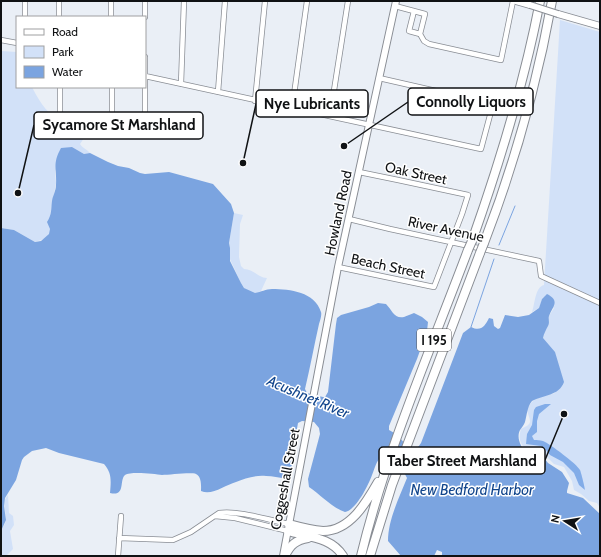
<svg xmlns="http://www.w3.org/2000/svg" width="601" height="557" font-family="Cabin,sans-serif">
	<rect width="100%" height="100%" fill="#eaeff6"/>
	<!-- green -->
	<path fill="#d2e1f8" d="M560 20 600 32V508L597 503 589 501 581 494 574 490 572 481 564 467 554 464 542 452 528 451C520 445 518 438 521 429 534 423 530 422 527 410 533 396 542 397 555 393L543 338 544 333 548 325 549 316 554 308 543 297 539 308 532 312C535 304 535 287 544 285Z
		M1 51 17 52V87H32C40 103 49 117 67 124 76 119 85 114 96 119L86 131 84 138 80 144C82 148 87 149 90 153L84 154 72 147 65 149 55 171 56 183 50 217 52 225 50 237 35 242 14 230 1 228Z
		M234 213 243 215 240 224 239 257 241 266 244 269C254 269 258 278 267 278L261 291 257 293H252L244 288 241 283 229 257 230 248 229 243Z
		M8 495 9 513 13 516 14 525 10 531 13 549 6 556H1C4 546 0 538 1 531 2 527 6 524 6 519 6 510 1 503 8 495Z"/>
	<!-- forest -->
	<path fill="#82ace8" d="M545 404H551L539 414 537 421V432L532 436 534 440C537 440 540 440 543 441 550 444 577 464 580 470 581 472 585 488 585 490L579 485 574 473 563 462 550 455 546 450 541 446 526 444 527 434 532 425 534 410 536 407Z"/>
	<!-- water -->
	<path fill="#7ba4e0" d="M72 147 84 154 90 153 108 162 118 166 129 168 140 173 145 174 169 172 213 184 231 204 234 213 229 243 230 248V261L241 283 244 288 255 293C261 292 266 289 272 289 290 289 315 292 321 312 322 315 320 321 319 324 314 346 310 368 305 389L307 393 323 397H325L328 392 336 324 337 318 341 315 369 307 378 303 386 304C392 310 394 319 404 317 407 316 411 314 414 313L422 317 428 322 427 331 417 359 389 426V430C392 432 395 433 397 435 404 441 412 458 421 443L463 333 471 327C481 332 485 326 489 318L493 319 494 326 498 329 500 328 505 315 518 317 529 315 539 308 542 299 547 294C561 301 552 307 549 316 548 319 550 322 548 326 546 330 544 333 543 338L555 352 564 382C559 396 543 395 532 401 527 407 527 415 525 422 524 425 522 427 520 430 516 438 521 447 526 453L541 454 548 463 562 472 569 483 567 491V493L583 498 600 514V556H442V552L437 550 434 556H401L388 541C388 520 399 498 407 478 404 470 390 458 382 456 376 461 375 468 372 475 368 486 356 510 345 512 331 507 321 495 309 487L308 479 320 434 319 428 314 422 302 421 298 423 293 451 292 467 288 478C281 479 274 476 266 476 256 475 245 478 236 482 225 485 212 496 201 491 201 486 202 477 196 474 191 472 169 475 162 475 155 474 131 471 125 475 119 480 126 497 110 493 111 481 112 473 104 464L59 453 46 448 32 451 24 457 22 460 16 480 5 498 4 506 6 520 1 531V228L14 230 35 242 41 241 49 234 50 229 47 222C52 214 51 209 52 201 53 195 56 191 56 185 57 169 52 164 61 148Z"/>
	<g fill="none" stroke-linecap="round" stroke-linejoin="round">
		<!-- stream -->
		<path stroke="#7ba4e0" stroke-width="1" d="M499 245 515 206
			M471 327 494 259"/>
		<!-- street casing -->
		<g stroke="#898d94" stroke-width="6">
			<path id="street" d="M25 1V17
				M59 1V17
				M111 1V17
				M395 6 425 14 420 34 424 41 429 44 501 60 513 1
				M414 11 409 31 420 34
				M145 17V1
				M1 40 17 43
				M145 57V122
				M145 76 481 149 493 104 379 78
				M181 84 184 1
				M60 87V115
				M112 87V115
				M218 92 225 1
				M255 101 265 1
				M292 109 307 1
				M330 116 348 1
				M349 219 390 229 539 261 541 276 600 303
				M338 267 434 287 462 214 468 195 398 180 359 172
				M215 516 235 518 288 531
				M119 538 173 540 191 532 219 513C238 510 269 520 289 524
				M118 556 121 516"/>
		</g>
		<!-- secondary casing -->
		<g stroke="#898d94" stroke-width="8">
			<path id="secondary" d="M516 1 530 5
				M558 14 600 26
				M283 556 338 267 396 1"/>
		</g>
		<!-- highway casing -->
		<g stroke="#898d94" stroke-width="10">
			<path id="highway" d="M472 241C500 162 524 84 540 1
				M484 243C514 165 537 84 552 1
				M289 524C300 527 312 530 323 531 350 531 366 503 378 482
				M288 531C308 537 331 537 343 556
				M285 556C290 545 296 540 308 538
				M361 556C386 452 430 351 468 250
				M370 556 392 485 480 253"/>
		</g>
		<!-- street -->
		<use href="#street" stroke="#fff" stroke-width="4.5"/>
		<!-- secondary -->
		<use href="#secondary" stroke="#fff" stroke-width="6"/>
		<!-- highway -->
		<use href="#highway" stroke="#fff" stroke-width="8"/>
		<!-- secondary-bridge casing -->
		<g stroke="#898d94" stroke-width="8" stroke-linecap="butt">
			<path id="secondary-bridge" d="M530 5 558 14"/>
		</g>
		<!-- highway-bridge casing -->
		<g stroke="#898d94" stroke-width="10" stroke-linecap="butt">
			<path id="highway-bridge" d="M468 250 472 241
				M480 253 484 243"/>
		</g>
		<!-- secondary-bridge -->
		<use href="#secondary-bridge" stroke="#fff" stroke-width="6"/>
		<!-- highway-bridge -->
		<use href="#highway-bridge" stroke="#fff" stroke-width="8"/>
	</g>
	<g text-anchor="middle" stroke-width="3" stroke-linejoin="round" paint-order="stroke">
		<!-- shield labels -->
		<rect fill="#fff" stroke="#58595a" stroke-width="1" x="417" y="329" width="34" height="22" rx="3"/>
		<g font-size="13" font-weight="bold" fill="#101214">
			<text x="434" y="345">I 195</text>
		</g>
		<!-- street labels -->
		<g font-size="14" fill="#101214" stroke="#fff">
			<text transform="translate(416 173) rotate(12)" y="5">Oak Street</text>
			<text transform="translate(338 213) rotate(-78)" y="5">Howland Road</text>
			<text transform="translate(446 229) rotate(12)" y="5">River Avenue</text>
			<text transform="translate(388 266) rotate(12)" y="5">Beach Street</text>
			<text transform="translate(285 479) rotate(-79)" y="5">Coggeshall Street</text>
		</g>
		<!-- water labels -->
		<g font-size="15" font-style="italic" fill="#11458c" stroke="#fff">
			<text transform="translate(308 397) rotate(23)" y="5">Acushnet River</text>
			<text x="472" y="495">New Bedford Harbor</text>
		</g>
	</g>
	<!-- callouts -->
	<path fill="none" stroke="#101214" stroke-width="1.5" d="M344 146L408 102M243 163L256 104M18 193L34 125M564 414L545 460"/>
	<g fill="#101214" stroke="#fff" stroke-width="1.5">
		<circle cx="344" cy="146" r="4"/>
		<circle cx="243" cy="163" r="4"/>
		<circle cx="18" cy="193" r="4"/>
		<circle cx="564" cy="414" r="4"/>
	</g>
	<g fill="#fff" stroke="#101214" stroke-width="1.5">
		<rect x="408" y="88" width="125" height="27" rx="4"/>
		<rect x="256" y="90" width="112" height="27" rx="4"/>
		<rect x="34" y="112" width="169" height="27" rx="4"/>
		<rect x="379" y="447" width="166" height="27" rx="4"/>
	</g>
	<g font-size="15" text-anchor="middle" font-weight="bold" fill="#101214">
		<text x="471" y="107">Connolly Liquors</text>
		<text x="312" y="109">Nye Lubricants</text>
		<text x="119" y="130">Sycamore St Marshland</text>
		<text x="462" y="466">Taber Street Marshland</text>
	</g>
	<!-- border -->
	<rect width="601" height="557" fill="none" stroke="#101214" stroke-width="4"/>
	<!-- legend -->
	<rect x="16" y="16" width="130" height="72" fill="#ffffff" stroke="#9fa0a1"/>
	<rect x="24" y="29" width="20" height="6" fill="#ffffff" stroke="#9fa0a1"/>
	<text x="52" y="36" font-size="12" fill="#101214">Road</text>
	<rect x="24" y="46" width="20" height="12" fill="#d2e1f8" stroke="#9fa0a1"/>
	<text x="52" y="56" font-size="12" fill="#101214">Park</text>
	<rect x="24" y="66" width="20" height="12" fill="#7ba4e0" stroke="#9fa0a1"/>
	<text x="52" y="76" font-size="12" fill="#101214">Water</text>
	<!-- north arrow -->
	<g transform="translate(565 521) rotate(282)" stroke="#ffffff" stroke-width="3" paint-order="stroke">
	<path d="M0-3L7 15L0 10L-7 15Z" fill="#101214"/>
	<text y="-6" font-size="11" font-weight="bold" text-anchor="middle" fill="#101214">N</text>
	</g>
</svg>
